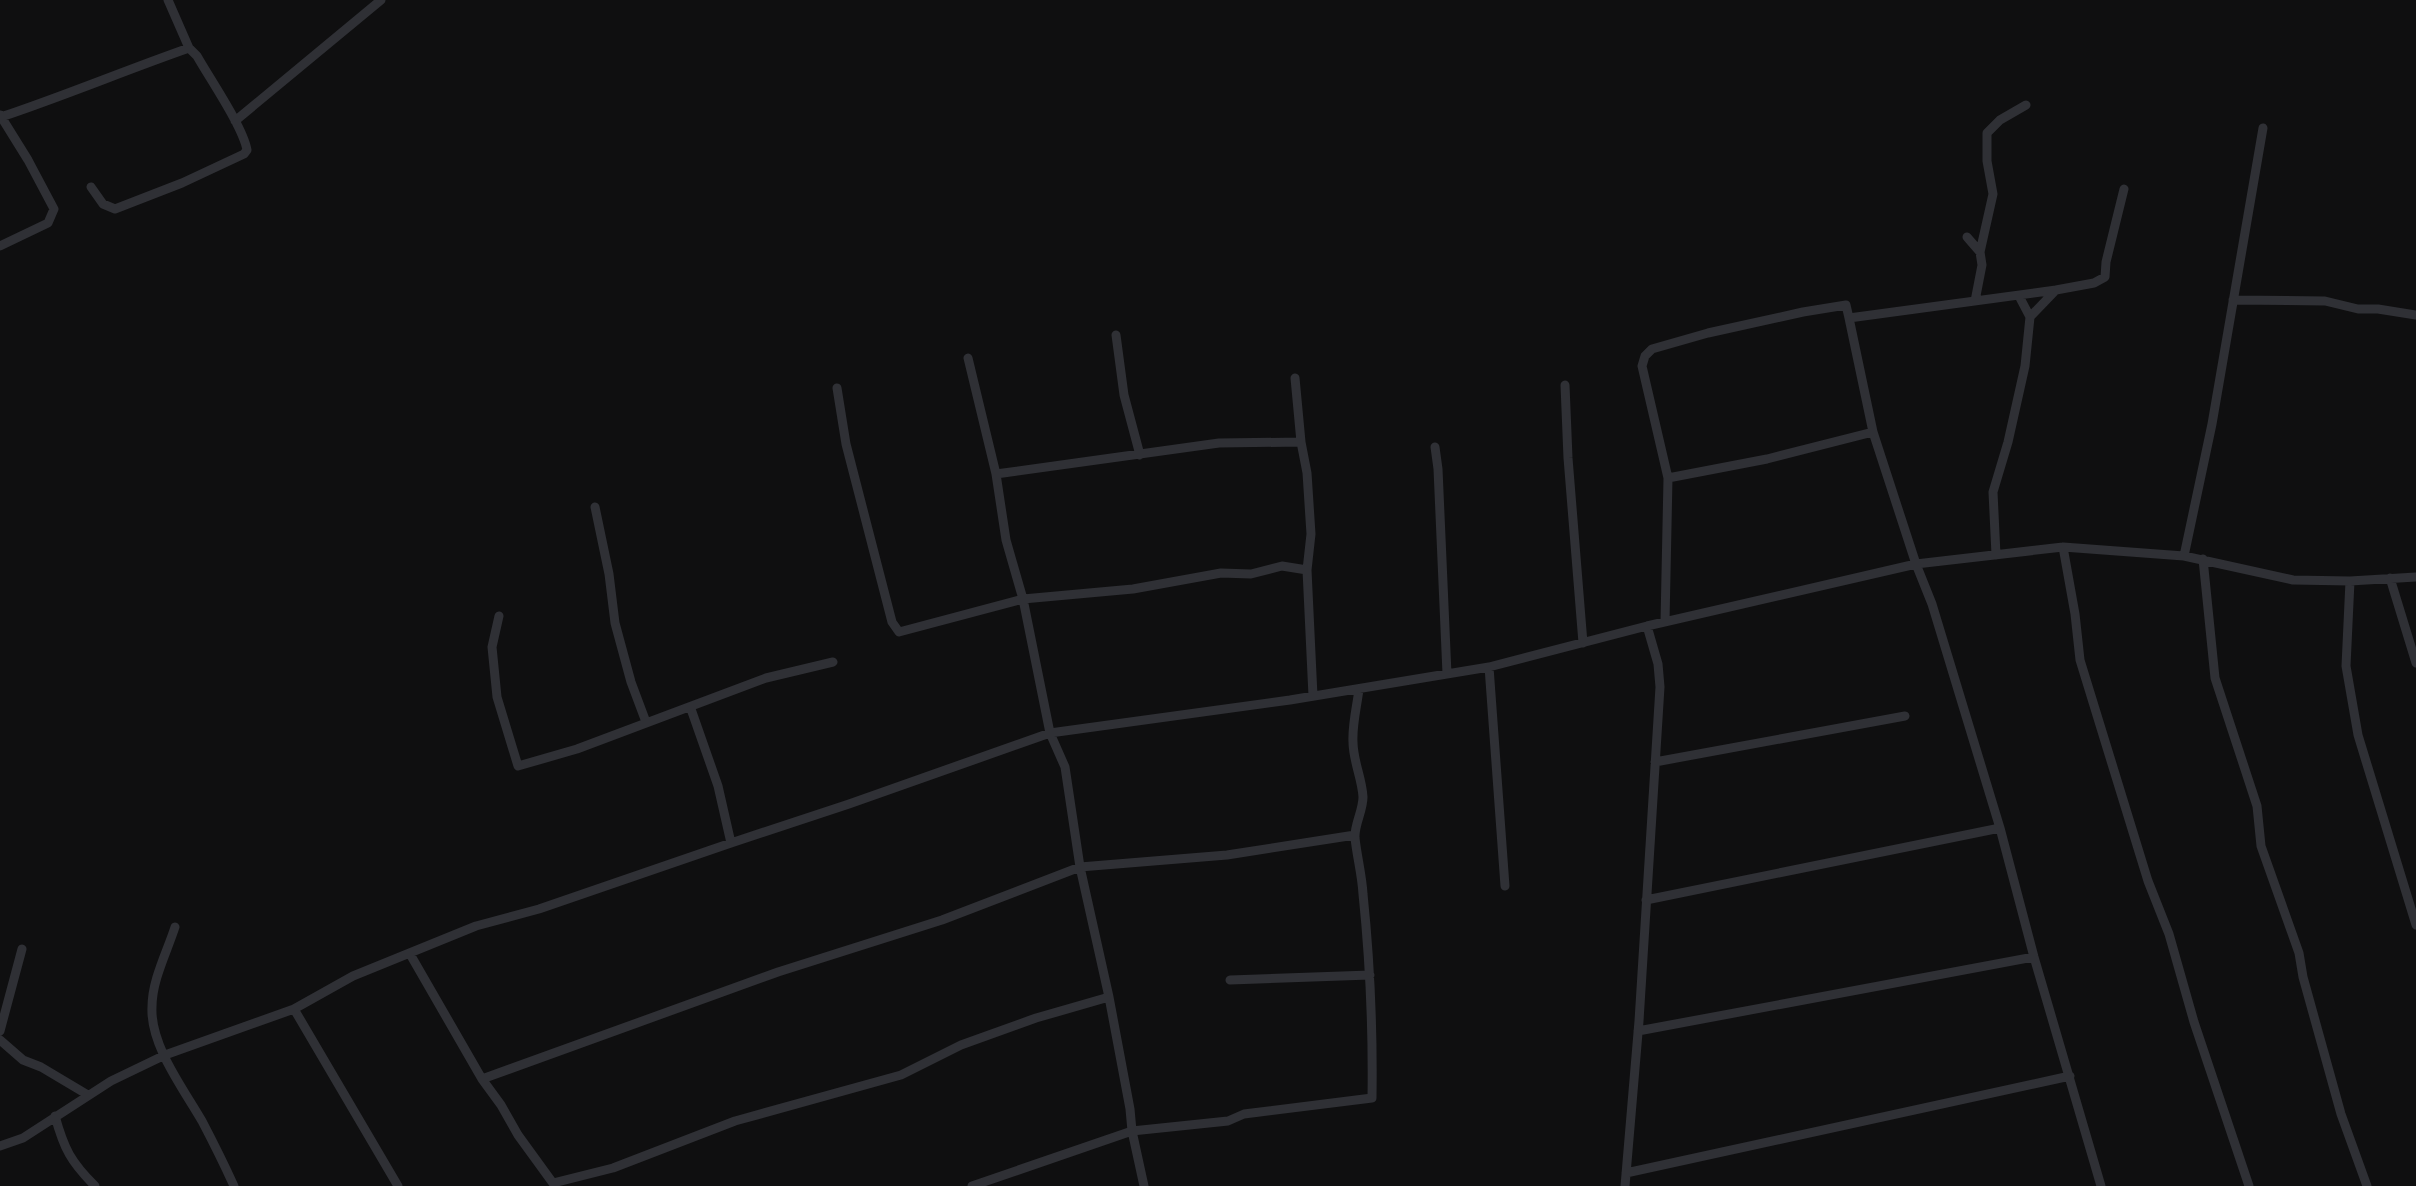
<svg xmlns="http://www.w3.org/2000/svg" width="2416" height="1186" font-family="Signika,sans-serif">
	<rect width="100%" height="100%" fill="#0f0f10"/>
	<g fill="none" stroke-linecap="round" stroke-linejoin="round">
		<!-- street -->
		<path stroke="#2f3035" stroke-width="9" d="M168 0 189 48
			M0 115 28 160 54 209 48 223 0 246
			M1 117C64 96 126 70 189 48L197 56C210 79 243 127 247 150L244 154 182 183 115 209 103 204 91 187
			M235 121 381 0
			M1967 237 1980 252
			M2233 300 2325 301 2358 309H2378L2416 315
			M1975 301 1982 265 1980 252 1993 194 1987 161V133L2000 120 2026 105
			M2030 317 2056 290 2094 283 2105 277 2106 262 2124 189
			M1849 318 1873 432 1916 564 1932 604 2000 828 2034 957 2101 1186
			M1116 335 1124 395 1140 455
			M968 358 996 474
			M1295 378 1301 442
			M1565 385 1568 458 1583 643
			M837 388 846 444 892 622 899 632 1023 599 1133 589 1221 573 1251 574 1282 566 1307 570
			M1435 447 1438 469 1447 674
			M1668 478 1767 459 1873 432
			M595 507 609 574 615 623 631 682 646 722
			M2063 547 2075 614 2080 660 2148 881 2169 934 2194 1022 2249 1186
			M1996 555 1993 492 2008 442 2025 366 2030 317 2019 296
			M2184 556 2212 424 2263 128
			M2203 559 2215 678 2257 806 2261 846 2299 953 2303 977 2341 1114 2367 1186
			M2390 578 2416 663
			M2350 581 2346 666 2358 735 2416 925
			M499 616 492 647 497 697 518 766 577 749 766 678 833 662
			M1665 622 1668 478 1642 366 1645 356 1652 349 1708 333 1803 312 1846 305 1849 318 2056 290
			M1489 667 1505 886
			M691 709 718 786 731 843
			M1655 762 1905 716
			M1646 900 2000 828
			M175 927C167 952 152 980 152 1007 150 1045 183 1088 202 1121 213 1142 224 1164 234 1186
			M410 954 482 1079 501 1105 518 1135 555 1186
			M1230 980 1370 975
			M294 1009 398 1186
			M0 1031 22 949
			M1638 1031 2034 957
			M0 1040 23 1060 41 1067 88 1095
			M482 1079 778 972 942 920 1080 867 1227 855 1355 835
			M55 1116C64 1149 71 1162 95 1186
			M0 1146 23 1138 111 1081 165 1055 294 1009 353 976 476 926 539 909 731 843 849 804 1050 733 1290 700 1489 667 1647 626 1916 564 2063 547 2184 556 2293 580 2350 581 2416 577
			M1626 1173 2070 1076
			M553 1183 613 1168 735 1121 901 1075 961 1045 1036 1018 1109 997
			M972 1186 1132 1131 1228 1121 1244 1114 1372 1098C1373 1030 1370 962 1363 894 1362 875 1357 857 1355 838 1354 825 1363 811 1363 797 1362 778 1353 761 1353 742 1352 725 1357 706 1359 689
			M1144 1186 1132 1131 1130 1109 1109 997 1080 867 1065 767 1050 733 1023 599 1006 540 996 474 1219 443 1301 442 1307 473 1311 534 1307 570 1313 696
			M1625 1186 1639 1021 1660 687 1658 664 1647 626"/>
	</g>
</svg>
